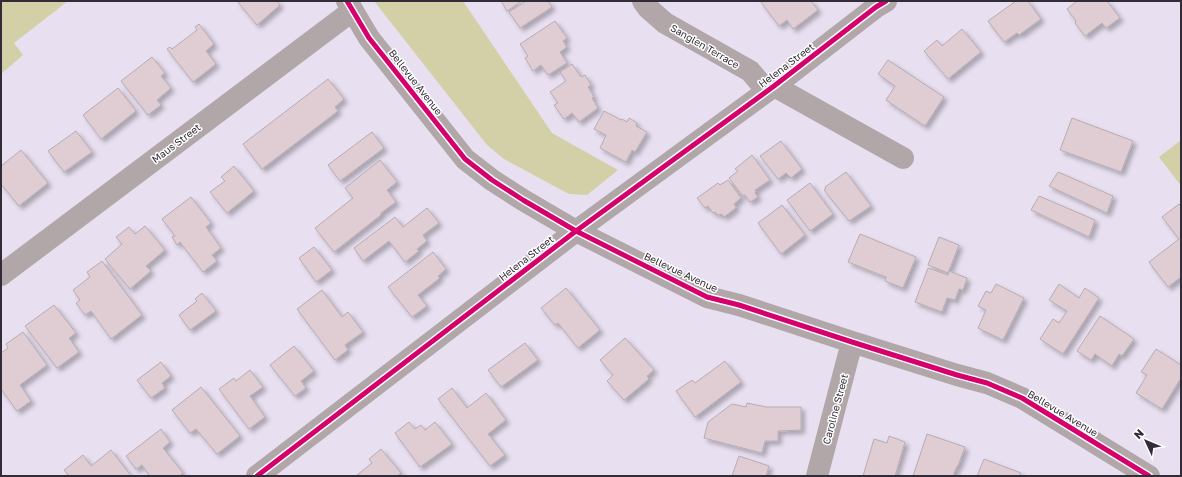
<svg xmlns="http://www.w3.org/2000/svg" width="1182" height="477" font-family="'Golos Text',sans-serif">
	<defs>
		<filter id="shadow"><feDropShadow dx="3.5" dy="3.5" stdDeviation="2" flood-color="#0004"/></filter>
	</defs>
	<rect width="100%" height="100%" fill="#e8dff0"/>
	<!-- green -->
	<path fill="#d3d0a8" d="M1 1H68L14 43 23 55 1 74Z
		M374 1H463L552 133 618 170 587 195 569 194 504 159 487 145Z
		M1181 140V186L1159 157Z"/>
	<!-- building -->
	<path fill="#e0cdd4" stroke="#b7acb3" filter="url(#shadow)" d="M237 1H277L280 5 257 25Z
		M501 1H522L507 11Z
		M526 1H548L552 7 520 28 509 12Z
		M760 1H811L818 10 793 29 787 20 779 26Z
		M1016 1H1028L1041 19 1019 35 1017 33 1004 42 988 21Z
		M1077 1H1107L1120 18 1106 28 1102 23 1085 36 1075 23 1076 21 1067 9Z
		M555 21 567 38 563 41 567 47 560 52 567 63 548 75 541 65 533 71 525 58 528 56 520 44Z
		M199 24 214 44 206 51 216 64 193 82 167 49 170 47 172 49 197 30 195 27Z
		M962 29 981 52 948 79 924 51 937 40 942 46Z
		M152 57 165 73 161 76 171 88 157 100 161 105 148 115 121 81Z
		M888 60 944 97 925 126 886 100 895 86 878 74Z
		M572 64 581 77 585 75 591 85 588 87 594 97 592 98 598 108 579 122 572 113 564 119 554 105 558 103 550 92 566 81 560 72Z
		M328 79 344 99 335 107 338 111 262 169 243 144Z
		M118 88 136 111 101 139 83 115Z
		M604 111 621 120 622 119 627 122 629 118 631 119 637 123 636 126 647 132 635 152 632 150 626 162 600 148 606 135 594 129Z
		M1072 118 1133 141 1121 172 1060 150Z
		M76 131 92 152 64 172 48 151Z
		M372 132 384 148 340 181 328 165Z
		M781 141 802 169 791 178 786 173 778 179 760 156Z
		M21 150 48 183 19 206 1 184V166Z
		M752 155 770 180 755 190 756 192 755 193 758 197 750 202 745 195 743 196 729 178 738 171 735 169Z
		M380 160 397 182 387 190 396 202 381 213V215L334 252 315 228 353 198 345 188Z
		M234 166 254 191 227 213 210 192 225 181 221 177Z
		M846 172 871 206 849 221 824 190 826 188 825 187Z
		M1058 172 1113 196 1107 213 1049 186Z
		M728 180 741 198 734 204 736 208 724 217 722 214 718 215 715 212 713 213 708 206 705 208 697 198 718 183 720 185Z
		M810 183 833 214 810 231 787 200Z
		M1039 196 1095 220 1089 237 1031 210Z
		M191 197 211 223 206 227 221 248 212 255 217 261 203 272 180 242 177 245 172 237 175 236 162 219Z
		M1179 204 1181 207V277L1168 287 1149 262 1179 239 1162 217Z
		M782 205 805 235 781 254 758 223Z
		M427 208 439 223 423 235 427 241 417 249 419 251 405 262 389 241 363 261 354 248 395 217 403 227Z
		M145 226 165 250 146 266 151 271 130 289 105 259 122 244 116 237 129 227 135 234Z
		M860 234 916 257 903 288 885 281 886 277 848 262Z
		M939 237 959 245 948 273 928 265Z
		M314 247 332 270 316 282 299 258Z
		M433 252 446 269 438 276 440 278 418 295 427 306 412 317 388 287Z
		M102 261 142 315 111 339 91 311 85 315 76 303 80 300 73 290 90 277 87 272Z
		M928 268 948 275 949 271 967 278 963 290 959 289 955 300 947 298 942 312 915 302Z
		M996 284 1024 298 1003 340 978 328 986 310 978 306 986 291 991 293Z
		M1059 284 1079 298 1085 288 1099 298 1063 354 1040 339 1053 319 1059 323 1067 311 1049 300Z
		M566 288 600 330 578 348 558 323 555 325 541 308Z
		M322 290 342 317 348 312 363 332 345 345 348 350 335 360 297 309Z
		M202 293 216 311 190 330 179 315 197 301 195 299Z
		M54 305 76 333 69 338 79 352 57 368 25 326Z
		M1100 316 1134 339 1122 356 1119 354 1112 366 1095 354 1091 360 1077 351Z
		M23 332 47 365 20 385 31 401 17 411 1 389V353L8 348 6 344Z
		M625 338 654 370 647 376 649 379 624 400 607 381 613 375 600 360Z
		M525 343 538 360 501 387 488 370Z
		M294 346 314 371 301 381 306 388 295 396 270 365Z
		M1156 349 1181 365V378L1162 409 1136 393 1147 375 1141 372Z
		M725 361 741 382 695 417 676 391 692 380 695 383Z
		M161 362 171 376 162 383 165 388 151 398 137 380Z
		M250 370 263 387 250 396 265 417 249 429 219 389 234 378 236 381Z
		M201 387 240 436 217 454 196 429 190 433 172 410Z
		M452 388 467 408 486 393 506 420 488 434 505 455 490 466 438 399Z
		M747 403 766 407H801V430L778 431V441H765L762 453 704 438 708 422 732 404 746 407Z
		M409 422 415 429 421 425 425 430 435 422 452 444 420 467 395 433Z
		M161 429 170 442 163 448 183 473 179 476H150L142 465 136 469 126 456Z
		M927 434 965 447 958 466H957L953 476H913Z
		M889 436 905 442 895 476H863L874 439 887 443Z
		M381 449 401 473 397 476H358L357 475 372 463 369 459Z
		M111 450 131 476H69L64 470 83 455 91 466Z
		M739 456 769 466 766 476H732Z
		M984 459 1021 473 1019 476H977Z"/>
	<g fill="none" stroke-linecap="round" stroke-linejoin="round">
		<!-- minor -->
		<path stroke="#b1a7a9" stroke-width="22" d="M347 1 369 38 465 159 492 180 523 200 576 231 707 297 739 305 852 342 957 375 987 383 1022 398 1149 476
			M643 1 648 8 665 23 750 71 767 91
			M774 86 903 158
			M1 275 352 11
			M257 476 576 231 774 86 876 7 886 1
			M817 476 852 342"/>
		<!-- cycleway casing -->
		<g stroke="#fff" stroke-width="8">
			<path id="cycleway" d="M347 1 369 38 465 159 492 180 523 200 576 231 707 297 739 305 852 342 957 375 987 383 1022 398 1149 476
				M257 476 576 231 774 86 876 7 886 1"/>
		</g>
		<!-- cycleway -->
		<use href="#cycleway" stroke="#d6006c" stroke-width="5"/>
	</g>
	<g text-anchor="middle" stroke-width="3" stroke-linejoin="round" paint-order="stroke">
		<!-- street labels -->
		<g font-size="10" fill="#322c38" stroke="#fff">
			<text transform="translate(705 46) rotate(30)" y="4">Sanglen Terrace</text>
			<text transform="translate(786 65) rotate(-37)" y="4">Helena Street</text>
			<text transform="translate(416 82) rotate(52)" y="4">Bellevue Avenue</text>
			<text transform="translate(176 143) rotate(-37)" y="4">Maus Street</text>
			<text transform="translate(526 258) rotate(-38)" y="4">Helena Street</text>
			<text transform="translate(681 272) rotate(25)" y="4">Bellevue Avenue</text>
			<text transform="translate(835 409) rotate(-75)" y="4">Caroline Street</text>
			<text transform="translate(1063 413) rotate(31)" y="4">Bellevue Avenue</text>
		</g>
	</g>
	<!-- border -->
	<rect width="1182" height="477" fill="none" stroke="#322c38" stroke-width="4"/>
	<!-- north arrow -->
	<g transform="translate(1146 441) rotate(314)" stroke="#ffffff" stroke-width="3" paint-order="stroke">
	<path d="M0-3L7 15L0 10L-7 15Z" fill="#322c38"/>
	<text y="-6" font-size="11" font-weight="bold" text-anchor="middle" fill="#322c38">N</text>
	</g>
</svg>
